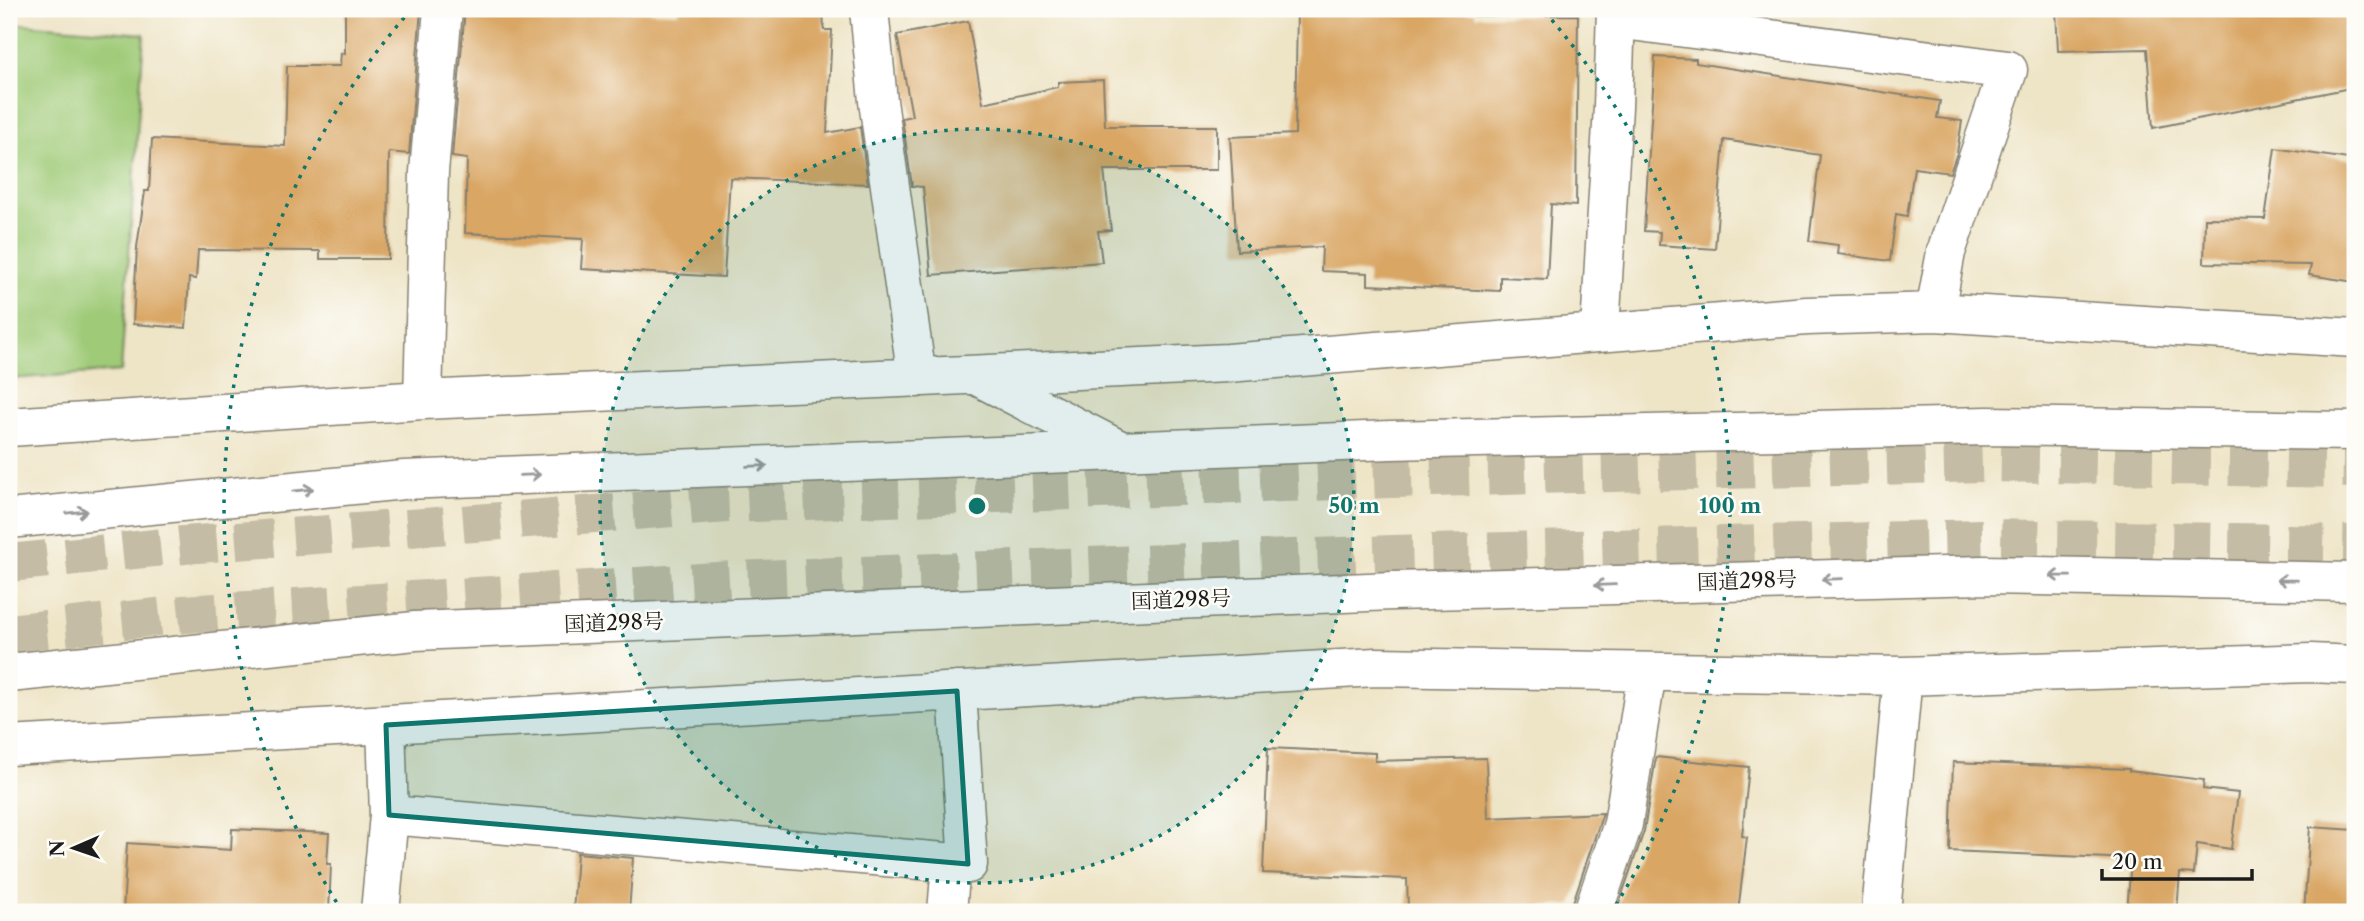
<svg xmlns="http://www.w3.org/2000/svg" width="2364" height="921" font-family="'Libre Caslon Text','Noto Serif JP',serif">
	<rect width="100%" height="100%" fill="#fdfcf7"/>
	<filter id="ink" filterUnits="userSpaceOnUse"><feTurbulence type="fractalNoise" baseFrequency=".0143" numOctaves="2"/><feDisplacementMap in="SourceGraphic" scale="14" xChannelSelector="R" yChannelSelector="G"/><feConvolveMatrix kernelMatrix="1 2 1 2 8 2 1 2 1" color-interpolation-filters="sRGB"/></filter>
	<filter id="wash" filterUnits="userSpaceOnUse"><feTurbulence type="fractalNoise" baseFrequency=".00686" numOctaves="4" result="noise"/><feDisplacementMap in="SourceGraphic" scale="28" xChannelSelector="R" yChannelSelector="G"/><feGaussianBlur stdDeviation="1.57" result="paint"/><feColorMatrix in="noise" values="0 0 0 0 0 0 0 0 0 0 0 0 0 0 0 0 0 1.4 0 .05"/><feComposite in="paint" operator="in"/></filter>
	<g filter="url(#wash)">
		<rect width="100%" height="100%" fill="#eee4c6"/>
		<!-- green -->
		<path fill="#9fca77" stroke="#5e734a" stroke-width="2" d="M9 23 144 34 121 371 9 379Z"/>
		<g id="blocks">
			<!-- building -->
			<path fill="#d9a663" d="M345 9H421L409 154 389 152 388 259H320V251L198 250 196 279 189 278 186 328 133 324 137 247 145 191H149L152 139 285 146 287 66H340L341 53 345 54Z
				M465 9H567L678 13V9H823L824 30H832L827 133 860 127 868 184 730 178 724 277 581 269 583 239 465 233 467 159 452 157Z
				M1297 9 1475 12V16L1578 15 1576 206 1551 204 1547 279 1500 277V291L1368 285V273L1321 271 1322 247 1237 251 1230 137 1295 134Z
				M2056 9H2355V87L2153 128 2147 49 2058 51Z
				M968 21 983 103 1058 87V82L1103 80 1105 126H1217V170H1104L1111 230 1098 231 1102 262 931 275 923 187 912 186 902 118 912 116 897 35Z
				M1655 57 1696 59V63L1940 101 1937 118 1962 121 1957 153 1950 173 1914 168 1907 216 1896 214 1890 261 1837 254 1838 245 1809 241 1820 155 1724 140 1715 249 1659 245 1660 232 1644 231Z
				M2275 148 2355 160V282L2309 275 2311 265 2204 263 2205 218 2265 219Z
				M1268 748 1375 753V761L1486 758 1488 818 1603 813 1572 905 1450 912V910H1408L1407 879 1263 873Z
				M1656 757 1749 767 1742 836 1747 837 1738 912H1616L1644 831Z
				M1953 762 2129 769V771L2204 780 2203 789 2238 793 2231 849 2197 844 2194 874 2180 873 2177 912H2127L2131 859 1950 851Z
				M2310 827 2355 830V912H2304Z
				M232 829 329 833 327 864H331L329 912H123L127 843 231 850Z
				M577 853 633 858 629 912H573Z"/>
		</g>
	</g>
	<g filter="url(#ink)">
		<use href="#blocks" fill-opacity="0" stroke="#858071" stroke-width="2"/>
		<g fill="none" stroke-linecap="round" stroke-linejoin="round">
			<!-- highway-tunnel -->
			<path stroke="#c4bca4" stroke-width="38" stroke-dasharray="38 19" stroke-linecap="butt" d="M9 563 184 545 727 504 1391 479 1985 463 2355 469
				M9 633 184 614 733 580 1392 554 1984 538 2355 544"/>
			<!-- minor casing -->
			<g stroke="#858071" stroke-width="41">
				<path id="minor" d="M869 9 878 101 917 378
					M1935 312 2355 338
					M1600 331 1613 107 1616 9
					M979 377 1122 451
					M423 400 429 172 443 9
					M9 427 423 400 1228 363 1807 316 1935 312 1946 252 2008 70 1616 19
					M9 746 1376 667 1903 676 2311 663 2355 665
					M389 815 968 864 957 691
					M380 912 389 815 386 725
					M947 912 951 864
					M1593 912 1623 824 1647 672
					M1881 912 1903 676"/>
			</g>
			<!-- highway casing -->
			<g stroke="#858071" stroke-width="41">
				<path id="highway" d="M9 519 404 480 1390 440 1987 426 2355 431
					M9 673 415 631 1393 591 1983 575 2355 582"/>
			</g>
			<!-- minor -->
			<use href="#minor" stroke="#fff" stroke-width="38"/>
			<!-- highway -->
			<use href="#highway" stroke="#fff" stroke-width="38"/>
		</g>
		<!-- one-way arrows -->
		<defs><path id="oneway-shaft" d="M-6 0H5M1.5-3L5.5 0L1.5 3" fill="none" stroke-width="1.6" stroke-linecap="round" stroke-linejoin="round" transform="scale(1.75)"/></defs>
		<g stroke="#999">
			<use href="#oneway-shaft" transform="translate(757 466) rotate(-2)"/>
			<use href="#oneway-shaft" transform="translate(530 475) rotate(-2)"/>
			<use href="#oneway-shaft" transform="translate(303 490) rotate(-6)"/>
			<use href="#oneway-shaft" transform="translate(77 512) rotate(-6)"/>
			<use href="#oneway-shaft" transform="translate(2060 576) rotate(-179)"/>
			<use href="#oneway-shaft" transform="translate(1832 579) rotate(178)"/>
			<use href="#oneway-shaft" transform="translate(2287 580) rotate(-179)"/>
			<use href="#oneway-shaft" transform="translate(1605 585) rotate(178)"/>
		</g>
	</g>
	<!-- marked area -->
	<path fill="#0f766e" fill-opacity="0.2" stroke="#0f766e" stroke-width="5" stroke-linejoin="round" d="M957 691 968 864 389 815 386 725Z"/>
	<!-- distance rings -->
	<circle cx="977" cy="506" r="377" fill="#0f766e" fill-opacity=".12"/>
	<g fill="none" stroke="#0f766e" stroke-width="3.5" stroke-dasharray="3.5 7">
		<circle cx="977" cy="506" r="377"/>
		<path d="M342 911A753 753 0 0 1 409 12M1545 12A753 753 0 0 1 1612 911"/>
	</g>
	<g text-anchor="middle" stroke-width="5" stroke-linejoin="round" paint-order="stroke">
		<!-- street labels -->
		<g font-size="21" fill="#1c1c1c" stroke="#fdfcf7">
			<text transform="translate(1747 581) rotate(-2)" y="7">国道298号</text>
			<text transform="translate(1181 600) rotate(-2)" y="7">国道298号</text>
			<text transform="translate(614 623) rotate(-2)" y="7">国道298号</text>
		</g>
	</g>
	<circle cx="977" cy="506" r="10" fill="#0f766e" stroke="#fdfcf7" stroke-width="3.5"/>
	<g font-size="21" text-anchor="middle" font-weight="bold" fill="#0f766e" stroke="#fdfcf7" stroke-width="5" stroke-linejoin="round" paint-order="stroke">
		<text x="1354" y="513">50 m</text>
		<text x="1730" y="513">100 m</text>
	</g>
	<!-- margin -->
	<rect width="2364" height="921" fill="none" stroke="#fdfcf7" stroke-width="35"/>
	<!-- north arrow -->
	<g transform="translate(74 848) rotate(268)" stroke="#fdfcf7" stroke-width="5" paint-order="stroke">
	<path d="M0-5L12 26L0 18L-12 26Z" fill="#1c1c1c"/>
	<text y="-10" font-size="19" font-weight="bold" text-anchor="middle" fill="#1c1c1c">N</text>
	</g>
	<!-- scale -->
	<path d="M2102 869v10h150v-10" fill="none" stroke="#1c1c1c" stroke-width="3.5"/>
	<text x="2112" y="869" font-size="21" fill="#1c1c1c" stroke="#fdfcf7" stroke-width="5" paint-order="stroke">20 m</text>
</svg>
